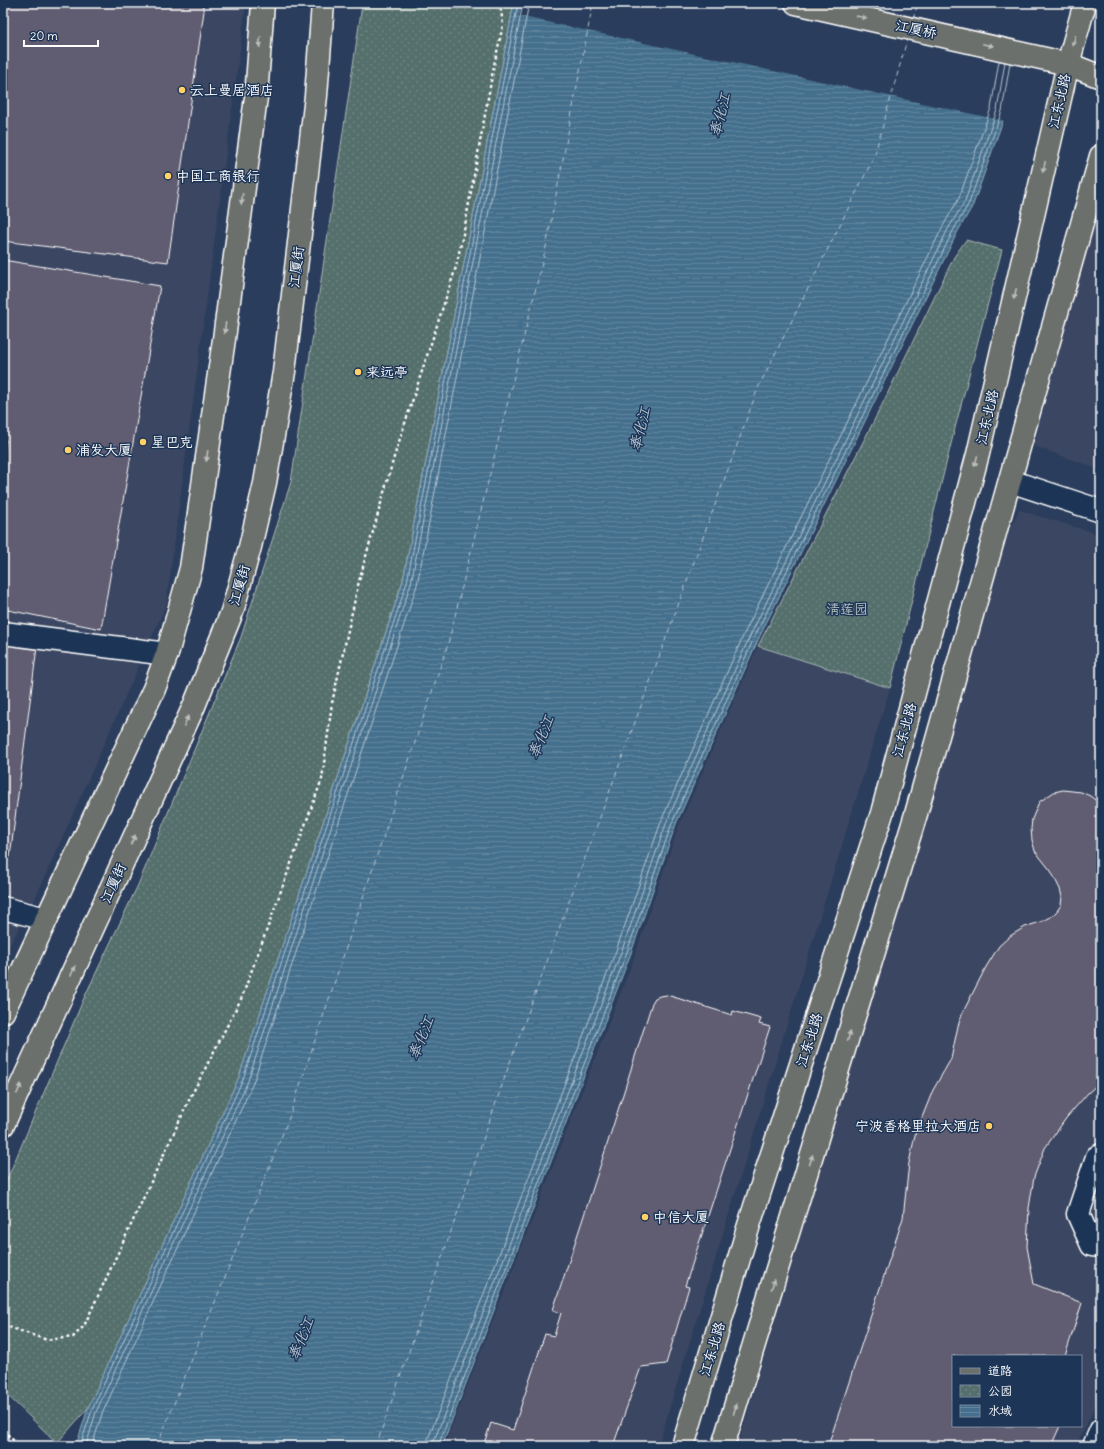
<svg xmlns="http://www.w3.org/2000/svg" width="1104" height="1449" font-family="Delius,'LXGW WenKai TC',sans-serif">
	<defs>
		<pattern id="park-dots" width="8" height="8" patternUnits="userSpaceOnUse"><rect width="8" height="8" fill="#556f6c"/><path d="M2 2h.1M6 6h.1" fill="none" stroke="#6e8582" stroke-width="1.8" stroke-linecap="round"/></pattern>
		<pattern id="water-rules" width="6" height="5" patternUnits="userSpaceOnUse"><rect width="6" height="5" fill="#456f8d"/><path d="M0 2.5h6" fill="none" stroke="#61859e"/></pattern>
	</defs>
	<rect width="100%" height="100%" fill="#2b3d5c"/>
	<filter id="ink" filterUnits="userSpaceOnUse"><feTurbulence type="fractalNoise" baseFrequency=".025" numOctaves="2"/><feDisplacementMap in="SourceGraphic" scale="8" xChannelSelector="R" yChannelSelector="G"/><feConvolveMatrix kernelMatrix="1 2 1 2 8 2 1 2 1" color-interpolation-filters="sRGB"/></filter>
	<g filter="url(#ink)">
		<!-- built -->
		<path fill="#3b4662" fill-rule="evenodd" d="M3 3H246L166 605 34 901 3 958Z
			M1101 191V470L1034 446Z
			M1019 510 1101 535V1394L1076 1446H738L1007 537ZM953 1356H1081V1426H953Z
			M758 646 890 688 658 1446H444L633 961 678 828Z"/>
		<!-- park -->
		<path fill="url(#park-dots)" stroke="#aab7b6" d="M364 3H514L403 580 239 1077 88 1408 57 1443 3 1391V1189L84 998 138 885 241 637 291 482 362 5Z
			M966 240 1002 250 956 424 890 688 758 646 880 409 954 257Z"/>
		<!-- water -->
		<path fill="url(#water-rules)" stroke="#8fa9bb" d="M514 3H1023L1006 112 973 205 957 233 758 640 676 824 631 953 442 1446H76L88 1408 239 1077 403 581Z"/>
		<!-- pier -->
		<path fill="#2b3d5c" d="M522 3H1025L1008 112 1005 121 519 16Z"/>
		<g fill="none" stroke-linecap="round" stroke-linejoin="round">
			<!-- shore -->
			<path stroke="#b5c5d1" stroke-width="1" d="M80 1446 92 1410 243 1079 407 582 518 3
				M86 1446 96 1412 248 1081 411 583 523 3
				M92 1446 102 1414 253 1083 417 585 529 3
				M427 1446 428 1439 617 948 662 819 744 634 943 226 959 198 991 108 999 61
				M433 1446 434 1441 622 950 667 821 750 636 948 229 965 201 997 110 1005 62
				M438 1446 627 952 672 823 754 638 953 231 969 203 1002 111 1010 63"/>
			<!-- ferry -->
			<path stroke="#b5c5d1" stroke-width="1" stroke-dasharray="5 4" stroke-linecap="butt" d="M913 19 918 3
				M157 1446 289 1118 448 644 546 247 593 3
				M376 1446 514 1051 758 388 874 157 907 40"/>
		</g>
		<!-- building -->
		<path fill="#615c71" stroke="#fff" d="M3 3H202L204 11 168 262 3 241Z
			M3 260 160 286 101 629 3 609V460L6 440 3 439Z
			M3 641 37 647 10 857 3 861Z
			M1063 790 1081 792 1090 796 1098 802 1101 807V1081L1088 1093 1067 1117 1045 1148 1034 1177 1029 1208 1027 1247 1034 1284 1082 1303 1065 1356H953V1426H1060L1051 1446H828L903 1218 909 1163 915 1135 933 1090 951 1059 958 1026 962 1014 986 967 999 946 1010 936 1025 927 1043 921 1051 917 1057 911 1061 905 1062 897 1060 889 1051 871 1035 851 1032 840 1031 829 1032 819 1039 802 1054 792Z
			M667 995 732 1015 733 1011 761 1019 759 1024 770 1027 685 1286 689 1287 666 1364 641 1367 613 1446H483L491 1423 513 1430 545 1334 554 1336 561 1313 553 1310 606 1148 652 1003 655 998 660 996Z"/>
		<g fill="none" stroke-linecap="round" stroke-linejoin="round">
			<!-- minor casing -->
			<g stroke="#fff" stroke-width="25">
				<path id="minor" d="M1010 481 1101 511
					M3 633 167 654
					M3 908 46 919
					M1101 1155 1097 1157 1078 1214 1092 1245 1101 1246
					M1094 1446 1101 1430"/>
			</g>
			<!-- major casing -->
			<g stroke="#fff" stroke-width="25">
				<path id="major" d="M796 3 1068 64 1101 77
					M3 1012 154 689 167 654 191 568 224 339 256 97 263 3
					M3 1125 194 706 232 612 250 547 265 483 284 372 316 96 323 3
					M683 1446 749 1225 882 813 978 454 1068 64 1085 3
					M723 1446 916 814 1101 156"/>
			</g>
			<!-- path -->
			<path stroke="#fff" stroke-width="2.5" stroke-dasharray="3 3" stroke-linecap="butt" d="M3 1325 47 1340 73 1337 84 1326 190 1098 242 997 322 779 332 703 359 581 394 457 456 267 465 225 494 65 503 25 500 3
				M3 1430 19 1446"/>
			<!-- minor -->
			<use href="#minor" stroke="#1d3557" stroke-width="22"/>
			<!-- major -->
			<use href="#major" stroke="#6c706d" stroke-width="22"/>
		</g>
		<!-- one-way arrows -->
		<defs><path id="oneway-solid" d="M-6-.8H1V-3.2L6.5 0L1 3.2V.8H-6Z"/></defs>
		<g fill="#bdbfbd">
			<use href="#oneway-solid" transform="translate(861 17) rotate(12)"/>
			<use href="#oneway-solid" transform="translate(1074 41) rotate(105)"/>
			<use href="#oneway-solid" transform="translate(260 42) rotate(95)"/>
			<use href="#oneway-solid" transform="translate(988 45) rotate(12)"/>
			<use href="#oneway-solid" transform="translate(1044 167) rotate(103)"/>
			<use href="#oneway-solid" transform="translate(242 199) rotate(97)"/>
			<use href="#oneway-solid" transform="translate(1015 294) rotate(103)"/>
			<use href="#oneway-solid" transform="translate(225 328) rotate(97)"/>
			<use href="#oneway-solid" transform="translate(207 456) rotate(98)"/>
			<use href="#oneway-solid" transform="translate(976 461) rotate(105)"/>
			<use href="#oneway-solid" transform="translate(186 721) rotate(-66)"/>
			<use href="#oneway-solid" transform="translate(133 840) rotate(-66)"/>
			<use href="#oneway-solid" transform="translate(73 971) rotate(-66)"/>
			<use href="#oneway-solid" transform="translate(849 1036) rotate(-73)"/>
			<use href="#oneway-solid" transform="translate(19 1089) rotate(-66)"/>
			<use href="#oneway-solid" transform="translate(811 1160) rotate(-73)"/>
			<use href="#oneway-solid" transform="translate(773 1284) rotate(-73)"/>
			<use href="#oneway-solid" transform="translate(735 1409) rotate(-73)"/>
		</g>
	</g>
	<!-- markers -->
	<g fill="#ffd166" stroke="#1d3557" stroke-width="1.5">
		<circle cx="182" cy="90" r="4"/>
		<circle cx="168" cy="176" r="4"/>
		<circle cx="358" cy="372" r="4"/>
		<circle cx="143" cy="442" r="4"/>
		<circle cx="68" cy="450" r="4"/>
		<circle cx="989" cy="1126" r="4"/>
		<circle cx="645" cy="1217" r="4"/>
	</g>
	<g text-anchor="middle" stroke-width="3" stroke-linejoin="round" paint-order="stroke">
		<!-- street labels -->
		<g font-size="14" fill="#fff" stroke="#1d3557">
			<text transform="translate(916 29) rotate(12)" y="5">江厦桥</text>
			<text transform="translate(1059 101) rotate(-77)" y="5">江东北路</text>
			<text transform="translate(296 267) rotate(-83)" y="5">江厦街</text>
			<text transform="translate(987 417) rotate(-77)" y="5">江东北路</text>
			<text transform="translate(239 585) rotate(-74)" y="5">江厦街</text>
			<text transform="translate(904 730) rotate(-75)" y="5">江东北路</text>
			<text transform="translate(113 883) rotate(-66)" y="5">江厦街</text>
			<text transform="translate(809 1040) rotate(-72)" y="5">江东北路</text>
			<text transform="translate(712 1349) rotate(-73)" y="5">江东北路</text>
		</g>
		<!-- poi labels -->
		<g font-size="14" fill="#fff" stroke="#1d3557" text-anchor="start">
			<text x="190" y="95">云上曼居酒店</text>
			<text x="176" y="181">中国工商银行</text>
			<text x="366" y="377">来远亭</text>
			<text x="151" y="447">星巴克</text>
			<text x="76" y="455">浦发大厦</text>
			<text x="981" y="1131" text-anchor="end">宁波香格里拉大酒店</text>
			<text x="653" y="1222">中信大厦</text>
		</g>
		<!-- park labels -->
		<g font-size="14" fill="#bbc5c4" stroke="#1d3557">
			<text x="847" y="614">清莲园</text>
		</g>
		<!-- water labels -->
		<g font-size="15" font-style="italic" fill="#b5c5d1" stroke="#1d3557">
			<text transform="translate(720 115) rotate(-76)" y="5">奉化江</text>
			<text transform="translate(640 429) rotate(-76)" y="5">奉化江</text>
			<text transform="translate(541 737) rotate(-68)" y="5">奉化江</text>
			<text transform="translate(421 1038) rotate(-68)" y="5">奉化江</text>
			<text transform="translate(301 1339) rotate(-68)" y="5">奉化江</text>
		</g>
	</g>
	<!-- margin -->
	<rect width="1104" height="1449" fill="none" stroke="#1d3557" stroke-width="16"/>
	<rect x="8" y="8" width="1088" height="1433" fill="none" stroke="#fff" stroke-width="1.5" filter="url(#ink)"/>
	<!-- legend -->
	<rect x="952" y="1355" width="130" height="72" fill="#1d3557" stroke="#77869a"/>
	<rect x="960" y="1368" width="20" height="6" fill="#6c706d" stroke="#77869a"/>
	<text x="988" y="1375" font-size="12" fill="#ffffff">道路</text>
	<rect x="960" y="1385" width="20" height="12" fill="url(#park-dots)" stroke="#77869a"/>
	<text x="988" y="1395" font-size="12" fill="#ffffff">公园</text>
	<rect x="960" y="1405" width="20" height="12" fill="url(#water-rules)" stroke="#77869a"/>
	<text x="988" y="1415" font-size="12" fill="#ffffff">水域</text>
	<!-- scale -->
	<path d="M24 40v6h74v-6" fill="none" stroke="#ffffff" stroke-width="2"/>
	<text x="30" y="40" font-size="12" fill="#ffffff" stroke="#1d3557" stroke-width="3" paint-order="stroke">20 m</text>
</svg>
